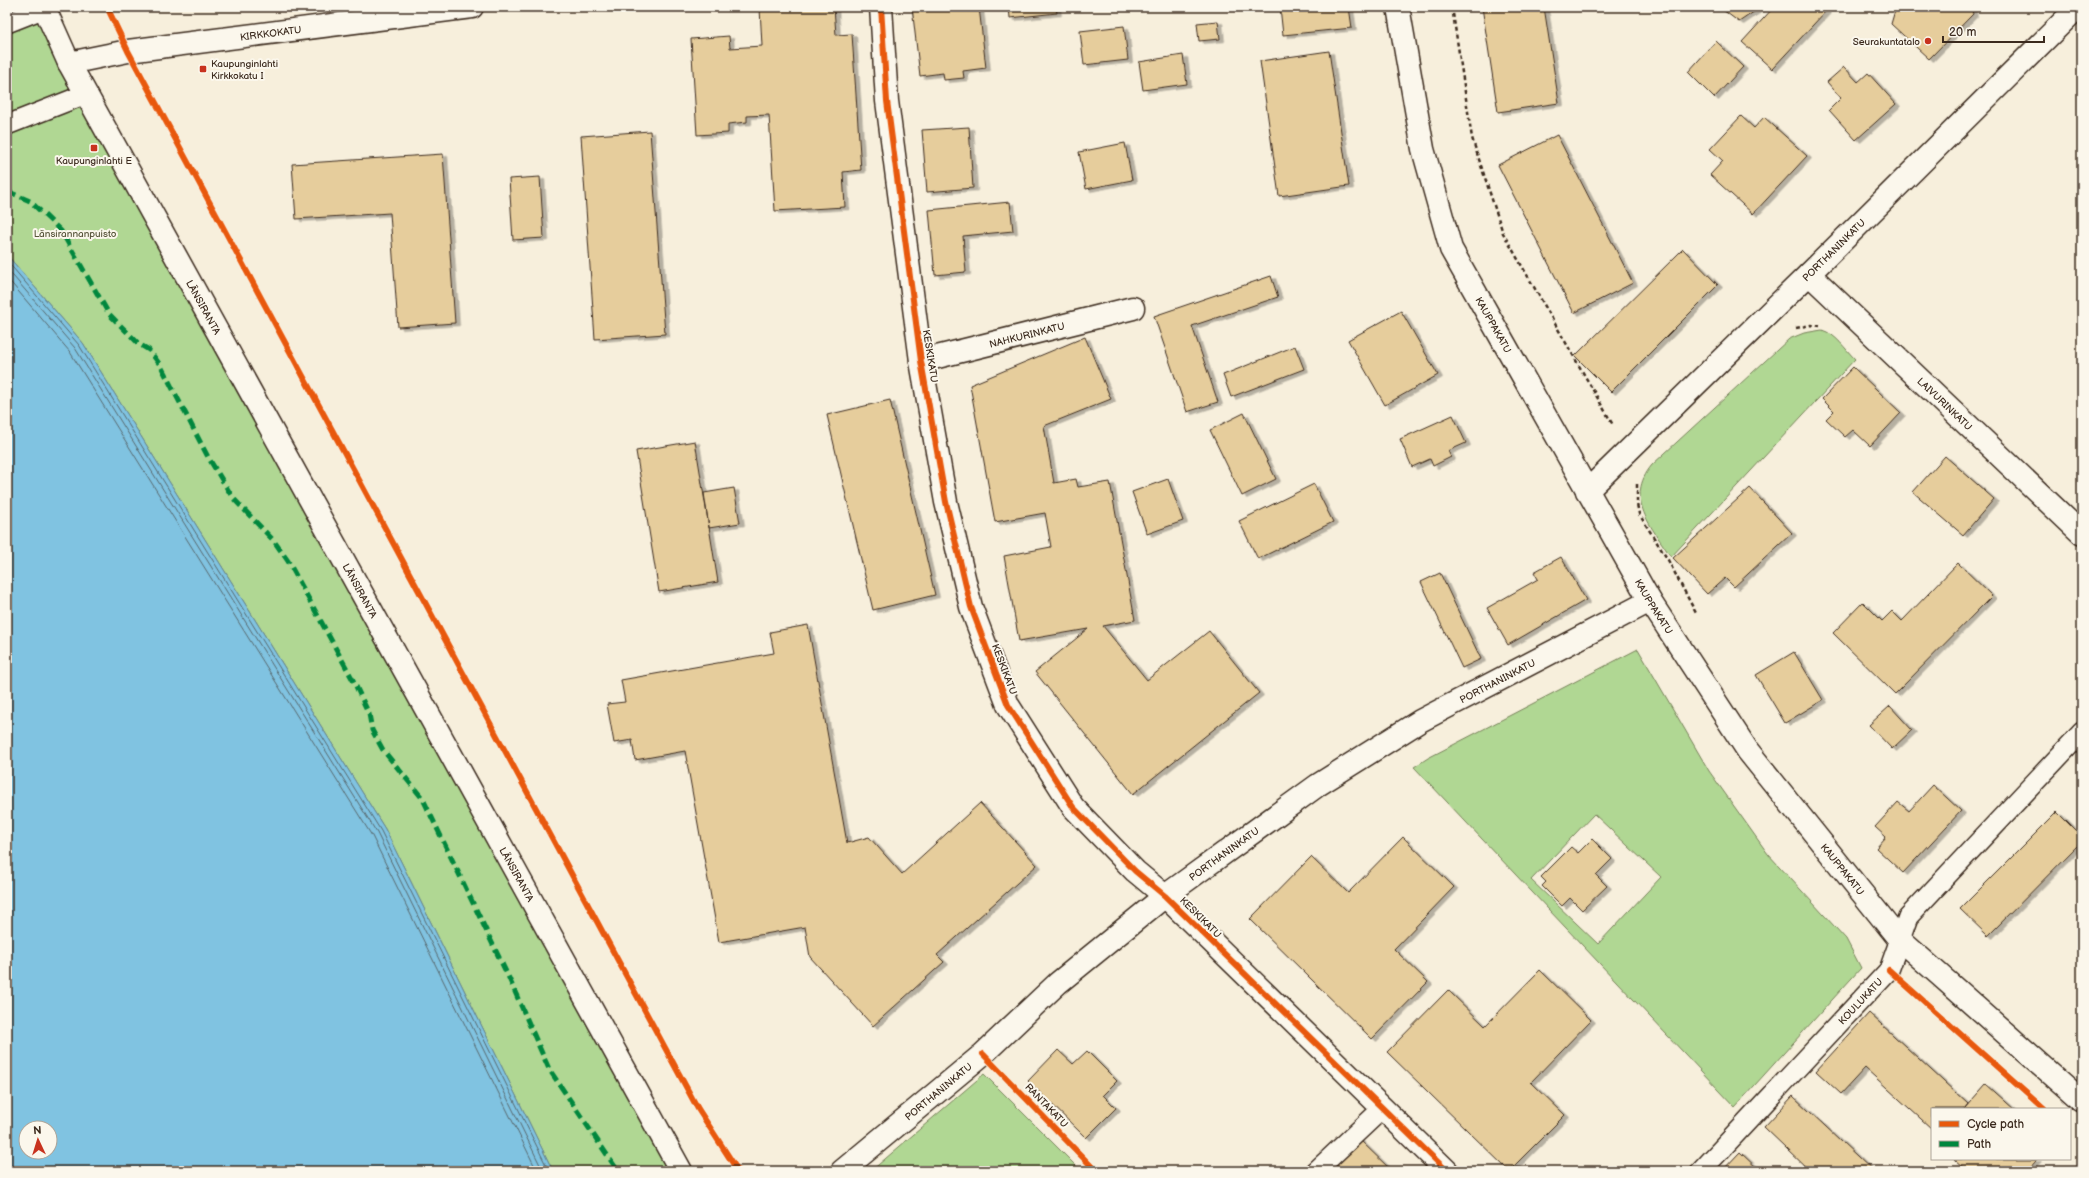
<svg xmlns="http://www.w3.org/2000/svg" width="2089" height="1178" font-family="'Balsamiq Sans',sans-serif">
	<defs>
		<filter id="shadow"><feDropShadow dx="4.5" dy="2.5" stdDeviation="0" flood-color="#0004"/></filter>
	</defs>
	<rect width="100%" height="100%" fill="#f7efdc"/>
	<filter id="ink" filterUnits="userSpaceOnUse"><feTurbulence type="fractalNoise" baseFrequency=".025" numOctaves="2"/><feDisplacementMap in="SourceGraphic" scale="8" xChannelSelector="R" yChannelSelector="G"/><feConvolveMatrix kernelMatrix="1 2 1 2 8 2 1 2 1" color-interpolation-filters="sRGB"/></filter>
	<g filter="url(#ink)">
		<!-- green -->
		<path fill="#b0d793" stroke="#768058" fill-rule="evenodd" d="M7 7H32L669 1171H553L385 829 83 343 7 255Z
			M1822 330C1836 334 1845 349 1855 359L1671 557C1652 527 1624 499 1652 465L1789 339 1804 333Z
			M1638 649 1709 771 1768 854 1846 939 1861 968 1735 1107 1414 767 1428 758ZM1594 814 1661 877 1598 944 1531 880Z
			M984 1074 1081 1171H871Z"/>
		<!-- water -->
		<path fill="#80c3e1" stroke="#648693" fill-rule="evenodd" d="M7 255 83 343 385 829 553 1171H7ZM26 1128H50V1152H26Z"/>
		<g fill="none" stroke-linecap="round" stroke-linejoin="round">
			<!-- shore -->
			<path stroke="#57676c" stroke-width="1" d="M7 261 79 345 381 831 549 1171
				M7 269 75 348 377 833 543 1171
				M7 278 70 352 372 836 537 1171"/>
		</g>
		<!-- building -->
		<path fill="#e6cd9c" stroke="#3b2a1e" filter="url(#shadow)" d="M780 7H834L836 35 852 34 861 170 843 172 845 207 775 211 769 115 747 116V122L728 124V133L697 135 691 39 729 36 730 48 762 46 760 8Z
			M912 7H979L986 68 963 71 964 78 944 80 943 73 920 76Z
			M1009 7H1056L1057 13 1010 18Z
			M1280 7H1349L1352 28 1283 35Z
			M1482 7H1544L1559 103 1498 112Z
			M1719 7H1761L1739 22Z
			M1774 7H1822L1826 11 1772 69 1742 42Z
			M1896 7H1971L1973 14 1929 59 1891 24Z
			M1218 21 1220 39 1199 41 1197 23Z
			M1124 26 1128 60 1084 65 1080 31Z
			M1716 41 1743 67 1714 98 1688 72Z
			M1329 51 1349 186 1279 196 1260 61Z
			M1183 55 1187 84 1143 90 1139 62Z
			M1844 67 1858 82 1868 73 1896 104 1856 140 1829 110 1841 98 1827 82Z
			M1741 116 1754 128 1764 117 1807 156 1753 214 1710 175 1723 161 1710 149Z
			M969 127 973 188 927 192 922 130Z
			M650 131 665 334 595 339 581 136Z
			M1557 135 1633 283 1574 313 1498 165Z
			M1125 143 1132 180 1086 189 1079 152Z
			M443 154 455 323 398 327 390 213 296 219 292 164Z
			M540 177 544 238 513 240 509 179Z
			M1010 202 1013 231 963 236 966 272 935 275 929 210Z
			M1683 249 1718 285 1611 392 1575 356Z
			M1271 276 1278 297 1192 326 1218 402 1187 412 1154 316Z
			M1401 311 1438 375 1385 405 1348 340Z
			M1085 337 1111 399 1044 426 1054 483 1076 479 1078 487 1110 482 1135 620 1103 626 1147 680 1209 631 1259 693 1133 794 1035 672 1088 629 1019 641 1004 556 1051 547 1045 513 995 522 970 385Z
			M1295 346 1304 369 1231 397 1223 375Z
			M1853 367 1901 413 1870 446 1853 430 1845 437 1826 419 1834 411 1822 399Z
			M890 400 935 595 873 610 827 415Z
			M1244 413 1276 479 1242 496 1210 430Z
			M1453 415 1466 443 1448 451 1451 457 1433 466 1430 459 1412 467 1400 439Z
			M695 441 718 582 659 592 636 451Z
			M1945 456 1994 499 1963 535 1913 492Z
			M1168 479 1183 521 1147 534 1132 492Z
			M1314 484 1333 522 1258 559 1239 521Z
			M734 488 740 523 709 528 704 493Z
			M1750 488 1792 533 1734 587 1725 578 1707 594 1673 558Z
			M1561 557 1586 600 1508 645 1487 608 1538 579 1534 572Z
			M1958 563 1992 596 1895 694 1833 633 1863 602 1882 621 1892 611 1902 621Z
			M1440 573 1481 659 1462 668 1421 582Z
			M808 625 847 843 869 837 902 874 980 803 1037 865 937 955 944 962 873 1026 810 957 805 927 719 942 685 751 635 760 632 740 614 743 607 704 625 702 621 680 774 653 770 632Z
			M1794 652 1823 700 1785 723 1756 675Z
			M1890 706 1912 730 1892 749 1869 725Z
			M1933 785 1961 811 1903 873 1876 848 1886 837 1875 827 1898 802 1909 811Z
			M2057 812 2082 837V841L1988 936 1960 909Z
			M1403 837 1454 887 1394 949 1428 982 1372 1039 1250 919 1311 857 1348 893Z
			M1592 839 1612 859 1596 875 1607 886 1582 910 1570 898 1562 906 1542 886 1546 882 1541 877 1571 847 1578 853Z
			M1540 970 1591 1020 1531 1082 1565 1115 1509 1171 1387 1052 1448 990 1485 1026Z
			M1869 1013 1968 1104 1964 1109H1932V1129L1865 1068 1841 1094 1816 1071Z
			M1058 1050 1073 1064 1087 1051 1117 1081 1103 1095 1116 1108 1086 1138 1028 1081Z
			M1986 1084 2014 1109H1964Z
			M1793 1096 1873 1171H1810L1764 1127Z
			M1358 1138 1392 1171H1325Z
			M1740 1152 1760 1171H1722Z
			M1953 1159H2037L2026 1171H1966Z"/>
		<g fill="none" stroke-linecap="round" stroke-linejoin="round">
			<!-- service casing -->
			<g stroke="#3b2a1e" stroke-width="22">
				<g id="service">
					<path d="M7 23 45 8"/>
					<path d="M7 125 86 94"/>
					<path d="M1316 1171 1383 1108"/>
					<path id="s1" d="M1701 1171 1889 970 1908 917 2082 732"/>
				</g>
			</g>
			<!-- minor casing -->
			<g stroke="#3b2a1e" stroke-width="25">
				<g id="minor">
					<path d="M881 7 887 101 921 361 946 502 971 607 1008 705 1073 807 1135 871 1165 896 1447 1171"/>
					<path id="s2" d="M1398 7 1423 149 1451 249 1650 601 1748 751 1899 939 2082 1101"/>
					<path id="s3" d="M69 63 128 51 472 7"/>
					<path id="s4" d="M1809 274 2082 534"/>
					<path id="s5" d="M921 361 1133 308"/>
					<path id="s6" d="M1587 491 1809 274 2078 7"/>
					<path id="s7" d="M842 1171 983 1054 1058 983 1165 896 1318 785 1420 721 1650 601"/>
				</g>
			</g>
			<!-- tertiary casing -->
			<g stroke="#3b2a1e" stroke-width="25">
				<g id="tertiary">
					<path id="s8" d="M44 7 69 63 681 1171"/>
				</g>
			</g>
			<!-- path -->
			<path stroke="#3b2a1e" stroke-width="2.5" stroke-dasharray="4 3" stroke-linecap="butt" d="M1452 7 1472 138 1503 233 1613 425
				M1796 328 1811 325 1820 326
				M1637 484V504L1639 514 1668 560 1697 615"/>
			<!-- service -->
			<use href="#service" stroke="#fbf7ec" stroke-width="19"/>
			<!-- minor -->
			<use href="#minor" stroke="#fbf7ec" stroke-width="22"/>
			<!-- tertiary -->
			<use href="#tertiary" stroke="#fbf7ec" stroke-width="22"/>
			<!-- quiet -->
			<path stroke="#00873e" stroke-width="5" stroke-dasharray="10 5" stroke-linecap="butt" d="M7 191 30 201 61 231 109 314 139 344 149 350 161 366 208 457 233 498 274 541 288 561 353 680 369 714 372 730 383 750 423 799 508 976 549 1069 618 1171"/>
			<!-- cycleway casing -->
			<g stroke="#fbf7ec" stroke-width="8">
				<path id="cycleway" d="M107 7 128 51 698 1109 738 1171
					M881 7 887 101 921 361 946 502 971 607 1008 705 1073 807 1135 871 1165 896 1447 1171
					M1889 970 2044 1109
					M983 1054 1096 1171"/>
			</g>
			<!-- cycleway -->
			<use href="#cycleway" stroke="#e8590c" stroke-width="6"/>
		</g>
	</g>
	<!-- markers -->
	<g fill="#c8321e" stroke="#fbf7ec" stroke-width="1.5">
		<circle cx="1928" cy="41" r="4"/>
		<rect x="199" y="65" width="8" height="8" rx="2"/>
		<rect x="90" y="144" width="8" height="8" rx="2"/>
	</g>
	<g text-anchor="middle" stroke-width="4" stroke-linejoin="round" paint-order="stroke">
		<!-- street labels -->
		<g font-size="10" fill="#3b2a1e" stroke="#fbf7ec">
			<text dy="4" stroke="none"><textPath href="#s3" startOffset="204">KIRKKOKATU</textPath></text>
			<text dy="4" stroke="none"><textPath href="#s6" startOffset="345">PORTHANINKATU</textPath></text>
			<text dy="4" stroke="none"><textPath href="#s8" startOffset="340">LÄNSIRANTA</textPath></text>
			<text dy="4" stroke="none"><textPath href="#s2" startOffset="335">KAUPPAKATU</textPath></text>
			<text dy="4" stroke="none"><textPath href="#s5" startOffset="109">NAHKURINKATU</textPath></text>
			<text transform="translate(931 356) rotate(81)" y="4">KESKIKATU</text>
			<text dy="4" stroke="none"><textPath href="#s4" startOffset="188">LAIVURINKATU</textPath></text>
			<text dy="4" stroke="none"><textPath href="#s8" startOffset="664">LÄNSIRANTA</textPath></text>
			<text dy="4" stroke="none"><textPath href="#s2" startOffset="659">KAUPPAKATU</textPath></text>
			<text transform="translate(1005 669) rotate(69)" y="4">KESKIKATU</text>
			<text dy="4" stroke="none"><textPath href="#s7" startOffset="821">PORTHANINKATU</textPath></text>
			<text dy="4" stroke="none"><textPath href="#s7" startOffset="497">PORTHANINKATU</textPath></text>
			<text dy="4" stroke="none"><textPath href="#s2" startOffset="983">KAUPPAKATU</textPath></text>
			<text dy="4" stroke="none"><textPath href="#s8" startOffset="988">LÄNSIRANTA</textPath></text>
			<text transform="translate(1201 917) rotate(45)" y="4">KESKIKATU</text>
			<text dy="4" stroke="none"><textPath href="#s1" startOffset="233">KOULUKATU</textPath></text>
			<text dy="4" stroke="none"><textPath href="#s7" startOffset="125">PORTHANINKATU</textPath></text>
			<text transform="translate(1047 1105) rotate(46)" y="4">RANTAKATU</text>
		</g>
		<!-- poi labels -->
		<g font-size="10" fill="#3b2a1e" stroke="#fbf7ec" text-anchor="end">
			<text x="1920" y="45">Seurakuntatalo</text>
			<text x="211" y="67" text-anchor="start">Kaupunginlahti<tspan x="211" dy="12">Kirkkokatu I</tspan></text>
			<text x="94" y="164" text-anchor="middle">Kaupunginlahti E</text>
		</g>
		<!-- park labels -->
		<g font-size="10" fill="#58553b" stroke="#fbf7ec">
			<text x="75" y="237">Länsirannanpuisto</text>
		</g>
	</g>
	<!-- margin -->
	<rect width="2089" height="1178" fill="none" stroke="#fbf7ec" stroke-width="24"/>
	<rect x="12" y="12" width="2065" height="1154" fill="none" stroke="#3b2a1e" stroke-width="1.5" filter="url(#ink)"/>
	<!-- legend -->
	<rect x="1931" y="1108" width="140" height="52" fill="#fbf7ec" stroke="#aea59a"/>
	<rect x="1939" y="1121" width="20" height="6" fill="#e8590c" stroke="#aea59a"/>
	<text x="1967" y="1128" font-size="12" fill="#3b2a1e">Cycle path</text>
	<rect x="1939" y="1141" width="20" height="6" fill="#00873e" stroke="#aea59a"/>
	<text x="1967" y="1148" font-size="12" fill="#3b2a1e">Path</text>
	<!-- north arrow -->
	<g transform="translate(38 1140) rotate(356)"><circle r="19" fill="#fbf7ec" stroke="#aea59a"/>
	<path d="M0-3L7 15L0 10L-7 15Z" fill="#c8321e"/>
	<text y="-6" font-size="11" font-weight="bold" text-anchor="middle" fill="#3b2a1e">N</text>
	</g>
	<!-- scale -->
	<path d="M1943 36v6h101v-6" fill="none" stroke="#3b2a1e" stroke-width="2"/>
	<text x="1949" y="36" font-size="12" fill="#3b2a1e" stroke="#fbf7ec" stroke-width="3" paint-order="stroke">20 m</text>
</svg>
